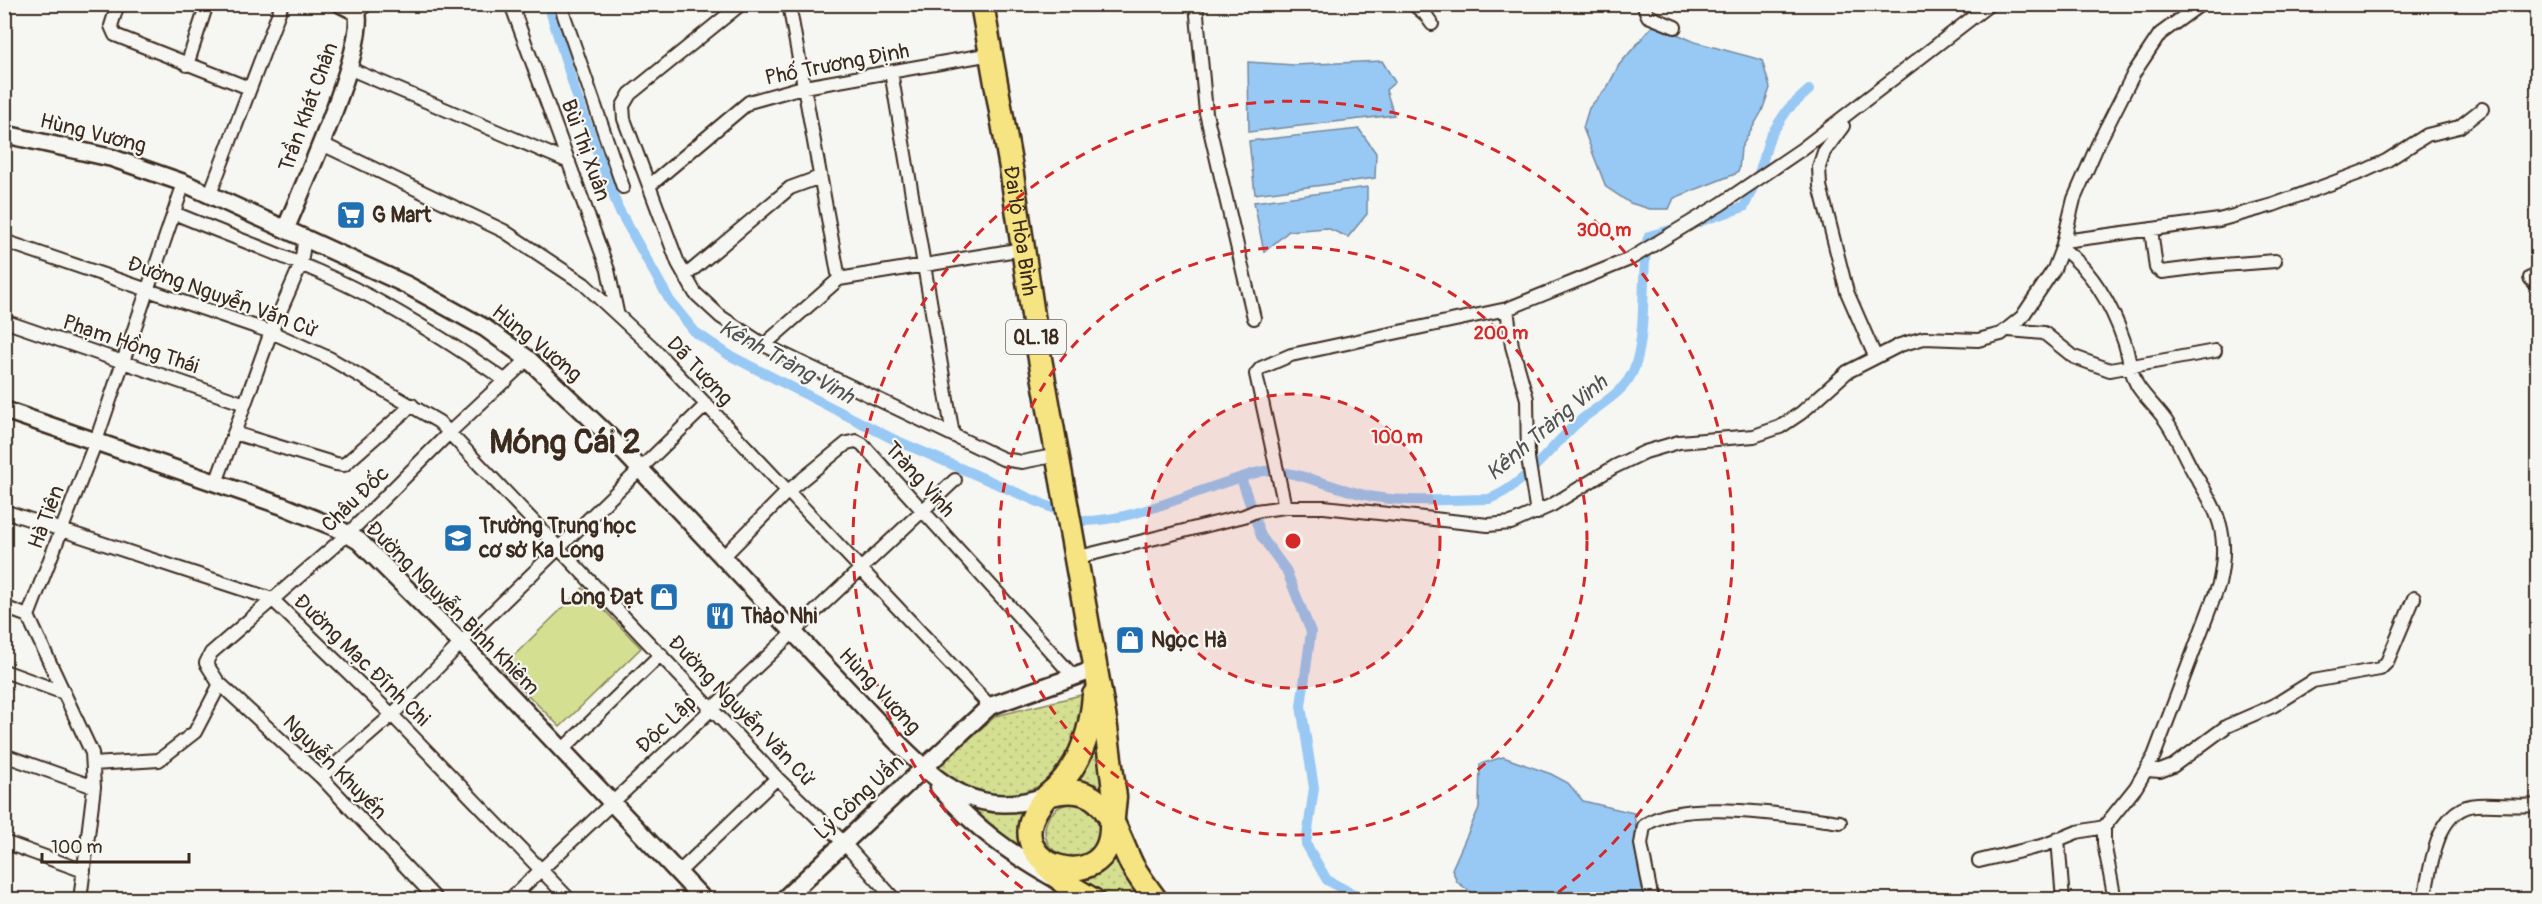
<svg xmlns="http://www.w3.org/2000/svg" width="2542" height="904" font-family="Pangolin,sans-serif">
	<defs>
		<pattern id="grass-dots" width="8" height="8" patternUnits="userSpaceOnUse" patternTransform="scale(1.5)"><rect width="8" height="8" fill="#d4df92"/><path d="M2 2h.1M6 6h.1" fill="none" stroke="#b7c07d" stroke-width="1.8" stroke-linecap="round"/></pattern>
	</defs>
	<rect width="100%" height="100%" fill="#f6f6f2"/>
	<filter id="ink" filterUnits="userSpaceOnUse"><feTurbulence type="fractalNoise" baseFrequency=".0167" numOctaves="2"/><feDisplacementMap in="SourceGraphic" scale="12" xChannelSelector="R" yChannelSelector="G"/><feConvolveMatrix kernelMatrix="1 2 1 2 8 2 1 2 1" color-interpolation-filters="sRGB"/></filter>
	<g filter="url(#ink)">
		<!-- grass -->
		<path fill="url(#grass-dots)" stroke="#888458" stroke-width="1.5" d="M1085 694C1085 709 1081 721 1076 735 1074 743 1072 754 1068 761 1048 791 1005 802 972 790 959 785 948 776 938 766L996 716Z
			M1096 729 1110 801 1070 784Z
			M1045 831a27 27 0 1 1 54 0a27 27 0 1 1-54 0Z
			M964 805 988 809 1026 808 1029 855 1022 852Z
			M1114 850 1146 899C1118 899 1098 904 1079 881L1089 875Z"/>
		<!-- green -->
		<path fill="#d4df92" stroke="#888458" stroke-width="1.5" d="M583 588 641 648 560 727 501 668Z"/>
		<!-- water -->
		<path fill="#98c8f4" stroke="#73899e" stroke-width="1.5" d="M1654 24 1695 42 1762 60 1770 88 1762 111 1741 148 1739 170 1735 174 1674 198 1669 209H1650L1630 203 1606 187 1583 128 1589 108 1608 86 1619 65Z
			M1382 61 1395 82 1386 90 1394 115 1249 132 1248 62 1294 65Z
			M1359 129 1376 153 1375 178 1255 194 1249 141Z
			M1367 187V214L1348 237 1327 228 1289 231 1264 252 1254 202Z
			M1503 757 1551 774 1568 783 1583 801 1634 813 1644 899H1496L1471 892 1457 882 1452 869 1479 808 1480 764Z"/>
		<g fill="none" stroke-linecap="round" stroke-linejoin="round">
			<!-- canal -->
			<path stroke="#98c8f4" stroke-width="10" d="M548 4 576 94 618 208 670 301 695 332 729 355 891 438 1059 511
				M1692 224 1744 207 1758 177 1770 136 1788 109 1809 90
				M1241 478 1261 536 1286 570 1311 632 1301 706 1314 788 1306 844 1327 880 1351 893 1377 900
				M1079 521C1132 522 1183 495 1233 480 1243 477 1253 473 1264 471 1291 468 1343 492 1374 497 1411 503 1452 499 1489 499 1524 486 1548 450 1575 425 1594 407 1624 395 1634 369 1647 336 1641 278 1647 241L1649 236 1677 228"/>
			<!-- street casing -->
			<g stroke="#3b2a1e" stroke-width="16">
				<path id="street" d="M118 4 111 26 115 35 249 88
					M511 4 608 270 617 312
					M560 4 623 187
					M741 4 630 94 623 106 624 119 678 263 695 293 721 317 764 345 1003 459 1022 462 1058 455
					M789 4 839 279
					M1196 4 1206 113 1254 318
					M1413 4 1425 14 1432 24
					M1643 4 1648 16 1675 27
					M357 12 368 4
					M187 65 207 4
					M348 68 569 162
					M891 72 953 435
					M1843 126 1824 152 1819 167 1820 186 1847 292 1875 356
					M320 143 504 231 584 284 652 347 990 706
					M649 186 749 102 799 88 991 54
					M210 194 282 4
					M174 213C239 240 306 263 369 296 416 321 461 350 506 381
					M2151 229 2156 268 2162 272 2210 266 2275 261
					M4 241 271 332 329 358 439 422 777 778 842 841 895 900
					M2064 241 2219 220 2273 205 2362 172 2386 161 2427 135 2459 127 2482 109
					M2062 248C2092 271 2112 306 2124 341 2129 355 2130 372 2137 385 2145 398 2157 408 2166 421 2177 437 2184 456 2194 473 2219 513 2230 534 2219 584L2154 756 2136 787 2104 827V843L2115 900
					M685 276 790 188 820 177
					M2530 278 2538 286
					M1507 309 1512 346 1527 399 1528 458 1537 513
					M4 321 245 404
					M2009 330 2044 333 2074 357 2110 370 2215 351
					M764 345 839 279 1023 249
					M234 433 336 464 344 465 412 405
					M216 483 271 332 301 264 305 236
					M1285 507 1256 374 1261 368 1291 355 1507 309 1630 259 1721 204 1802 149 1990 4
					M4 511 272 599 392 715 570 900
					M723 557 788 491 847 443 856 441 862 444 1074 677
					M1075 558 1244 516 1256 511 1285 507H1324L1488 525 1511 523 1552 505 1614 467 1645 452 1679 442 1754 436 1780 427 1801 413 1847 372 1900 345 1924 338 1978 340 2001 334 2022 317 2054 269 2062 248 2074 199 2098 144 2134 73 2160 34 2201 4
					M4 607 28 616
					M4 671 64 693
					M561 751 661 654
					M4 755 94 787
					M93 764 159 760 195 732 220 684
					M2147 770 2160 771 2173 766 2227 726 2273 706 2313 681 2380 669 2387 662 2414 598
					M321 777 392 715 461 643 705 406
					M2058 839 2063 900
					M4 842 84 871
					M1979 861 2045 845 2077 832 2104 827
					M678 873 777 778
					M80 900 94 787 92 753 28 616 96 441 184 183
					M437 900 321 777 218 682 206 663 211 653 348 534 450 432 528 359
					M509 900 955 480
					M1652 900 1641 844 1644 826C1680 797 1794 816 1840 822
					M2424 900C2431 868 2435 807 2477 805 2497 804 2517 807 2538 805"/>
			</g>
			<!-- secondary casing -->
			<g stroke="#3b2a1e" stroke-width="21">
				<path id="secondary" d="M4 134 112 158 184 183 407 285 485 328 528 359 608 435 894 739C940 785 978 821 1048 795
					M286 228C303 186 366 49 357 12L341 4
					M4 410 283 506 337 528 359 541 461 643 704 900
					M939 787C976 829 1008 852 1057 880
					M783 900 990 706 1096 669"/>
			</g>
			<!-- highway casing -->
			<g stroke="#3b2a1e" stroke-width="27">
				<g id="highway">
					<path id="s1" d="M982 4 1011 168 1037 342 1105 720 1115 797 1111 838"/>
					<path d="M1048 795C1079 770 1091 734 1094 695"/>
					<path d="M1111 824C1114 904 982 865 1048 795 1105 778 1112 824 1132 865 1139 877 1147 888 1156 900"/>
					<path d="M1048 867 1063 882 1093 900"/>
				</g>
			</g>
			<!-- street -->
			<use href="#street" stroke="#f6f6f2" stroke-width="12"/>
			<!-- secondary -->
			<use href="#secondary" stroke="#f6f6f2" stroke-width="16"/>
			<!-- highway -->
			<use href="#highway" stroke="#f6e381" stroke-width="22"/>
		</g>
	</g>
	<!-- distance rings -->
	<circle cx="1293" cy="541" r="147" fill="#d62828" fill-opacity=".12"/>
	<g fill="none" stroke="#d62828" stroke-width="3" stroke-dasharray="10 8">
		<circle cx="1293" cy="541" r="147"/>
		<circle cx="1293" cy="541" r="294"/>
		<path d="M1037 899A440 440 0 1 1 1549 899"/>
	</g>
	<!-- icons -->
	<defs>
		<g id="supermarket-square" transform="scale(1.5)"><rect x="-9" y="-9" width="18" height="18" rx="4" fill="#1f6fb2" stroke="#f6f6f2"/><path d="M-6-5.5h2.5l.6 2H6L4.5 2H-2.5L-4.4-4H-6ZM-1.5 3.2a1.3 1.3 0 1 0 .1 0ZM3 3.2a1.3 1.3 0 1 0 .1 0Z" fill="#fff"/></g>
		<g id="school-square" transform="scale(1.5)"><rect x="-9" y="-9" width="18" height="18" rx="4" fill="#1f6fb2" stroke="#f6f6f2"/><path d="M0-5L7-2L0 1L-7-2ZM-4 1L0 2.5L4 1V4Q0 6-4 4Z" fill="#fff"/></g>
		<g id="shop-square" transform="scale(1.5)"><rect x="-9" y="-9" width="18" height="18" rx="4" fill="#1f6fb2" stroke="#f6f6f2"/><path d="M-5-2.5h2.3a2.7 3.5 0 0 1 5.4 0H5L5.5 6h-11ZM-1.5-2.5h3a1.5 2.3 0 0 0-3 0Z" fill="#fff"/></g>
		<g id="restaurant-square" transform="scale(1.5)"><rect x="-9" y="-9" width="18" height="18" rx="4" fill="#1f6fb2" stroke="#f6f6f2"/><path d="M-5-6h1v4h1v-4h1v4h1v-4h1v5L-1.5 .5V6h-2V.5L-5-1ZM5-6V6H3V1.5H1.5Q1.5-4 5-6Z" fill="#fff"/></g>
	</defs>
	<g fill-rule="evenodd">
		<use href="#supermarket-square" x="351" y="215"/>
		<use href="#school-square" x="458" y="538"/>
		<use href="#shop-square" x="664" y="597"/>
		<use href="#restaurant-square" x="720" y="616"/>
		<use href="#shop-square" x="1130" y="640"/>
	</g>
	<g text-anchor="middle" stroke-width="4.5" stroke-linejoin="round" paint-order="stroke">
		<!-- shield labels -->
		<rect fill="#f6f6f2" stroke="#73675e" stroke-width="1.5" x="1006" y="320" width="60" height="34" rx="4.5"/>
		<g font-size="20" font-weight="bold" fill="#3b2a1e">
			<text x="1036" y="344">QL.18</text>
		</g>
		<!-- street labels -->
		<g font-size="21" fill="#3b2a1e" stroke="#f6f6f2">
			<text transform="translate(837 64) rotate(-11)" y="7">Phố Trương Định</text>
			<text transform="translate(308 107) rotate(-70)" y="7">Trần Khát Chân</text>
			<text transform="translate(93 133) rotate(14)" y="7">Hùng Vương</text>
			<text transform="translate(586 150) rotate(70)" y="7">Bùi Thị Xuân</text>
			<text dy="7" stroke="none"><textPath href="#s1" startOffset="230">Đại lộ Hòa Bình</textPath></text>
			<text transform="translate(223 297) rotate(20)" y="7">Đường Nguyễn Văn Cừ</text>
			<text transform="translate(537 343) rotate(39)" y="7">Hùng Vương</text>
			<text transform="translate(131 344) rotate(19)" y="7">Phạm Hồng Thái</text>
			<text transform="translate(700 371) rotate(47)" y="7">Dã Tượng</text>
			<text transform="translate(920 479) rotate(48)" y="7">Tràng Vinh</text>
			<text transform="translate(355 499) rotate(-44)" y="7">Châu Đốc</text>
			<text transform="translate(46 517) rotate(-69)" y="7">Hà Tiên</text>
			<text transform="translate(453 608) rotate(45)" y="7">Đường Nguyễn Bỉnh Khiêm</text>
			<text transform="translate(362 660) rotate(44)" y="7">Đường Mạc Đĩnh Chi</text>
			<text transform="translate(880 691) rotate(47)" y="7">Hùng Vương</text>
			<text transform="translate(742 711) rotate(46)" y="7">Đường Nguyễn Văn Cừ</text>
			<text transform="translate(666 724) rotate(-43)" y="7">Độc Lập</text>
			<text transform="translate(335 767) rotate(45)" y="7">Nguyễn Khuyến</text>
			<text transform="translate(859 797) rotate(-43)" y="7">Lý Công Uẩn</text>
		</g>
		<!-- poi labels -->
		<g font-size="21" font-weight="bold" fill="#3b2a1e" stroke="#f6f6f2" text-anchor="start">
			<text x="372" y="222">G Mart</text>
			<text x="479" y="533">Trường Trung học<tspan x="479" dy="24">cơ sở Ka Long</tspan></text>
			<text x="643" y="604" text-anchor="end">Long Đạt</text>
			<text x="741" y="623">Thảo Nhi</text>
			<text x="1151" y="647">Ngọc Hà</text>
		</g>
		<!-- water labels -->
		<g font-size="22" font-style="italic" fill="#525254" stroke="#f6f6f2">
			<text transform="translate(787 361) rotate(29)" y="8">Kênh Tràng Vinh</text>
			<text transform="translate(1546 427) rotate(-40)" y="8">Kênh Tràng Vinh</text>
		</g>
		<!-- town labels -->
		<g font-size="33" font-weight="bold" fill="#3b2a1e" stroke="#f6f6f2">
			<text x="565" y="453">Móng Cái 2</text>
		</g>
	</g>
	<circle cx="1293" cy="541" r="9" fill="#d62828" stroke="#f6f6f2" stroke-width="3"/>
	<g font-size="18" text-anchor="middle" font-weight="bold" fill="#d62828" stroke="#f6f6f2" stroke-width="4.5" stroke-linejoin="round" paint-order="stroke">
		<text x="1604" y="236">300 m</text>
		<text x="1501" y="339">200 m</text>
		<text x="1397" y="443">100 m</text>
	</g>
	<!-- margin -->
	<rect width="2542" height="904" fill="none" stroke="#f6f6f2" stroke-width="24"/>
	<rect x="12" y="12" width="2518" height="880" fill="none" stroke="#3b2a1e" stroke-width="2" filter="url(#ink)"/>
	<!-- scale -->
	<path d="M42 853v9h147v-9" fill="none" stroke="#3b2a1e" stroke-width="3"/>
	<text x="51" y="853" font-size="18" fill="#3b2a1e" stroke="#f6f6f2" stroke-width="4.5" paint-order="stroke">100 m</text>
</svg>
